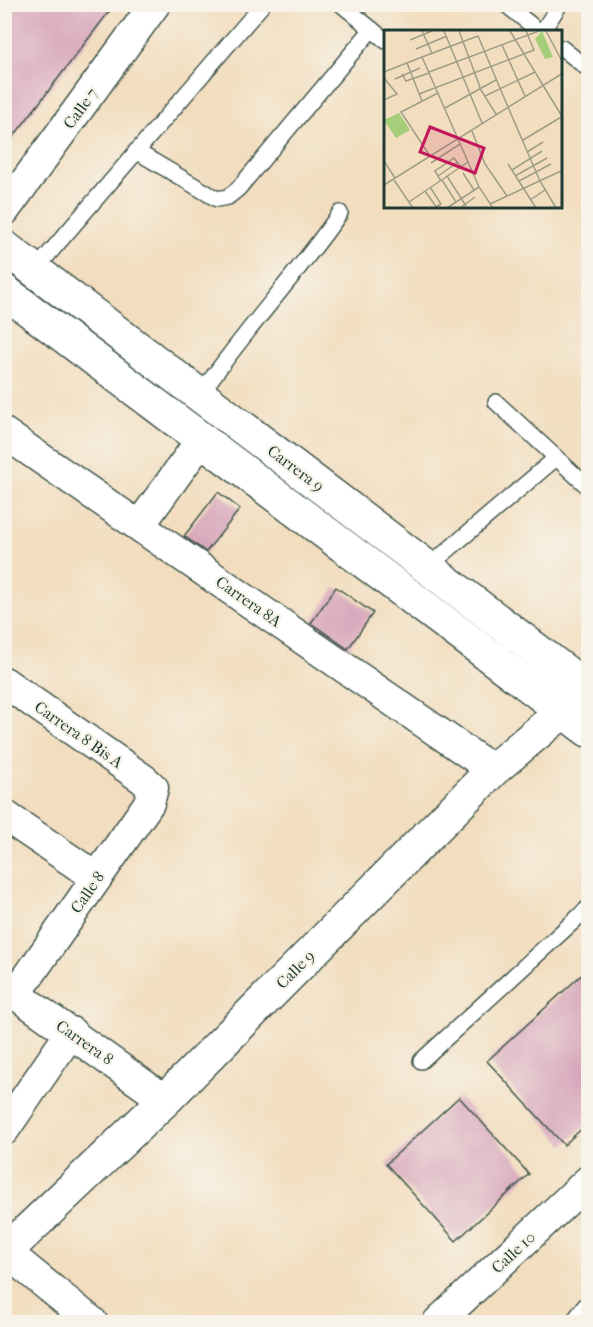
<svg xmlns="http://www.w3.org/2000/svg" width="593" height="1327" font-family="'IM FELL French Canon',serif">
	<rect width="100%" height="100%" fill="#f7f3e8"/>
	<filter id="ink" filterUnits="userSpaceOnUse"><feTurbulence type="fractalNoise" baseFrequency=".0167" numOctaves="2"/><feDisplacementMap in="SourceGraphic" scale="12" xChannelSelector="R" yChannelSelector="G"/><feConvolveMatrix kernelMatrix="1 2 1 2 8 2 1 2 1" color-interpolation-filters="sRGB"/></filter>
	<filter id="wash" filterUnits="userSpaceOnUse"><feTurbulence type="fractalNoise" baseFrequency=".008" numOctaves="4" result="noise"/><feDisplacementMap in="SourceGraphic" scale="24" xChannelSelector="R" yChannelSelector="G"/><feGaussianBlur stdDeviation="1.35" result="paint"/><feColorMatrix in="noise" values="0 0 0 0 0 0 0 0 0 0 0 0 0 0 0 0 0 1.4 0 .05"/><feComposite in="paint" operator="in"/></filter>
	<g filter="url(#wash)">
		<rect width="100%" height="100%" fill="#f2ddbe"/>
		<g id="blocks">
			<!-- building -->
			<path fill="#d8a7bc" d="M4 4H115L4 149Z
				M218 492 240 509 206 552 184 536Z
				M336 587 373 613 348 649 311 623Z
				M588 969V1123L564 1145 487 1061Z
				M459 1097 529 1174 456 1241 386 1164Z"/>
		</g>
	</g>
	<g filter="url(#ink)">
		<use href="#blocks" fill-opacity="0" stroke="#3f5549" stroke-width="1.5"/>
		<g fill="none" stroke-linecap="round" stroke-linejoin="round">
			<!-- service casing -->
			<g stroke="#3f5549" stroke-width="18">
				<path id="service" d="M341 4 386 41
					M505 4 540 32
					M542 32 560 4
					M562 48 588 69
					M136 151 217 199 228 197 238 189 372 29
					M35 270 263 4
					M200 395C243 332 296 276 340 213
					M496 402 588 487
					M428 567 556 458
					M421 1061 588 908
					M573 1322 588 1302"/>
			</g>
			<!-- minor casing -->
			<g stroke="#3f5549" stroke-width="33">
				<path id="minor" d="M4 211 155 4
					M4 433 493 770
					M139 526 202 439
					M4 682 143 779 153 788 149 803 16 994
					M4 815 97 878
					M4 986 165 1100
					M4 1130 71 1032
					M6 1252 92 1322
					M438 1322 588 1181"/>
			</g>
			<!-- secondary casing -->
			<g stroke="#3f5549" stroke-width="36">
				<path id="secondary" d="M4 1253 165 1100 493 770 586 692"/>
			</g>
			<!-- primary casing -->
			<g stroke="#3f5549" stroke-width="36">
				<path id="primary" d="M4 247 588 689
					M4 291 588 730"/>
			</g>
			<!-- service -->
			<use href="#service" stroke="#fff" stroke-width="15"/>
			<!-- minor -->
			<use href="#minor" stroke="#fff" stroke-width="30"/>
			<!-- secondary -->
			<use href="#secondary" stroke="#fff" stroke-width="33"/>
			<!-- primary -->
			<use href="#primary" stroke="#fff" stroke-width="33"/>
		</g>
	</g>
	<g text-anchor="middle" stroke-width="4.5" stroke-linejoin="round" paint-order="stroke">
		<!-- street labels -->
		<g font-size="16" fill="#1f3d34" stroke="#f7f3e8">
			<text transform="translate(80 108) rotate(-54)" y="6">Calle 7</text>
			<text transform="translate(296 468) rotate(37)" y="6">Carrera 9</text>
			<text transform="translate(249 601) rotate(35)" y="6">Carrera 8A</text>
			<text transform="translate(79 734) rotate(35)" y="6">Carrera 8 Bis A</text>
			<text transform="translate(87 892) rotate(-55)" y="6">Calle 8</text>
			<text transform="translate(295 969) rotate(-45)" y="6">Calle 9</text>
			<text transform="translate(85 1042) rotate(35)" y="6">Carrera 8</text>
			<text transform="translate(513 1252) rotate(-43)" y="6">Calle 10</text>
		</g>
	</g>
	<!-- overview -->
	<g transform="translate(384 30)">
		<rect width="178" height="178" fill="#f2ddbe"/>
		<path d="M158 1 169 27 161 29 151 9ZM15 83 26 100 12 108 0 90Z" fill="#a5ce7a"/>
		<path fill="none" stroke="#9e9d87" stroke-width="1.5" d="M38 1 48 23M60 1 98 93M75 1 96 57M126 1 179 88M162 1 179 33M26 10 48 1M118 15 141 66M32 19 63 6M38 27 94 6 124 77M23 33 38 71M0 42 38 27 95 157 109 178M45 42 155 1M18 44 22 51 45 43M0 48 13 64 0 70M11 49 36 38M95 57 112 84M35 64 150 20 142 1M101 66 151 42M124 77 156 151 172 178M61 78 112 50M88 101 101 134 123 166M139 110 179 86M143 122 159 112M46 126 17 82 54 63M0 131 11 148M47 133 76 114M124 134 152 178M128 140 158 121M79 143 90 160M54 146 74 132M63 146 82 176M131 146 163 128M10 150 29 178M58 150 72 172M57 151 51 141 70 128 77 137M135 151 167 134M0 155 179 43M46 157 57 174 52 177M41 161 53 178M146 170 161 160M25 172 84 132M106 174 179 140M63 178 95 157M76 178 91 167"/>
		<path fill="#c2185b" fill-opacity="0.15" stroke="#c2185b" stroke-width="3" d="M46 97 100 118 91 143 36 122Z"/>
		<rect width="178" height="178" fill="none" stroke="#1f3d34" stroke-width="3"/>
	</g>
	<!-- margin -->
	<rect width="593" height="1327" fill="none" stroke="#f7f3e8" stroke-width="24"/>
</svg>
